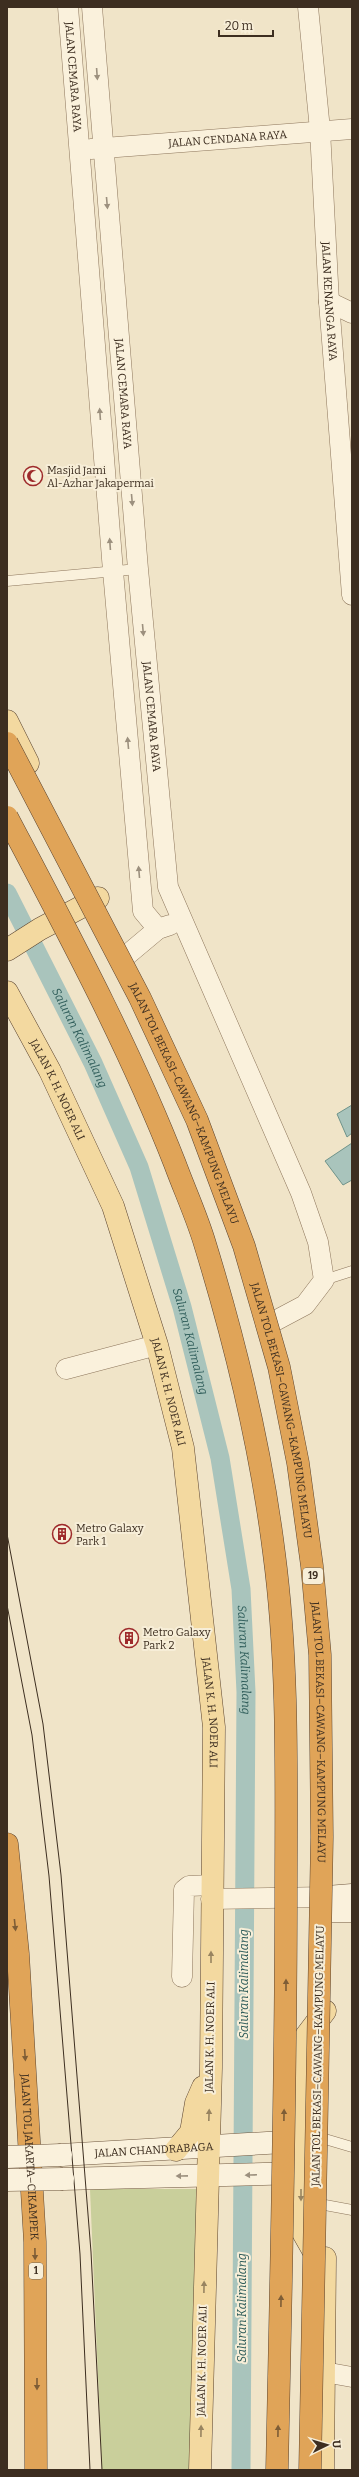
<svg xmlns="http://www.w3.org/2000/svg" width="359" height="2477" font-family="Bitter,serif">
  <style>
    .green { fill: #c9cf9b }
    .water { fill: #a9c4bc; stroke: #6f938a }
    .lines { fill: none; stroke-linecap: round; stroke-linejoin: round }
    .canal { stroke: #a9c4bc; stroke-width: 19 }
    .lane-casing { stroke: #8d765c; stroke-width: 11 }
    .street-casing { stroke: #8d765c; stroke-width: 21 }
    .secondary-casing { stroke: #6f573f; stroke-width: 23 }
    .primary-casing { stroke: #5b4430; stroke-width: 23 }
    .highway-casing { stroke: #5b4430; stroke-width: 23 }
    .lane { stroke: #faf1dc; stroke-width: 10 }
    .street { stroke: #faf1dc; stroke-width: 20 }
    .secondary { stroke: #faf1dc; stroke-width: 22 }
    .primary { stroke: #f3d9a0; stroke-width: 22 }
    .highway { stroke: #e0a458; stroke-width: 22 }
    .tram { stroke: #3d2e20; stroke-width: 1 }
    .secondary-bridge-casing { stroke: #6f573f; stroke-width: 23; stroke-linecap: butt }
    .highway-bridge-casing { stroke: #5b4430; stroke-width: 23; stroke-linecap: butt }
    .secondary-bridge { stroke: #faf1dc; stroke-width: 22 }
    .highway-bridge { stroke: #e0a458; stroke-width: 22 }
    .oneway { fill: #9c907e }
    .oneway2 { fill: #7e5d36 }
    .oneway3 { fill: #988460 }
    .labels { text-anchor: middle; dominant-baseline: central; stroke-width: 4; stroke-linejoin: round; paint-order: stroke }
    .shield { fill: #f7eed8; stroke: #756857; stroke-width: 1 }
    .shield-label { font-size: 10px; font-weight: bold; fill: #3d2e20 }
    .street-label { font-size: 11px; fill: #3d2e20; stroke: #f7eed8 }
    .poi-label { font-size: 11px; fill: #3d2e20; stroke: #f7eed8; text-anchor: start }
    .water-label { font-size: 12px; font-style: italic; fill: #2f5d5a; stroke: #f7eed8 }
  </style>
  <rect width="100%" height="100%" fill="#f0e4c8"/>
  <polygon class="green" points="90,2189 206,2189 193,2470 102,2470"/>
  <g class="water">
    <polygon points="352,1105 352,1133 347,1137 337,1114"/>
    <polygon points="352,1143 352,1180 343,1185 325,1161"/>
  </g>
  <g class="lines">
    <path class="canal" id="s1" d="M7,893l86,170 46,104 43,140 38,151 21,131 5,103 -5,778"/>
    <g class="lane-casing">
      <g id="lane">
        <polyline points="7,581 138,569"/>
        <polyline points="324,1280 352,1271"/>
        <polyline points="325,2139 352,2147"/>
        <polyline points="325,2205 352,2210"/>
      </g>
    </g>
    <g class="street-casing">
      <g id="street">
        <path id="s2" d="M68,7l45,564 30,340 15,18"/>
        <path id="s3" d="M92,7l46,562 30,318 133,306 17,49 6,38 -19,25 -32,17"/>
        <path id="s4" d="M308,7l12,123 9,172 23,293"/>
        <path id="s5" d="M91,149l261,-20"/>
        <polyline points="329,302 352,313"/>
        <polyline points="127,955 158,929 170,925"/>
        <polyline points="66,1369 157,1345"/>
        <polyline points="211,1899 327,1897"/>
        <polyline points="182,1977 184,1890 189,1886 212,1885"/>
        <polyline points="324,2372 352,2377"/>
      </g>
    </g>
    <g class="secondary-casing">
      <g id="secondary">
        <polyline points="327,1897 352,1895"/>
        <polyline points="326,1911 352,1911"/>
        <path id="s6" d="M61,2155l240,-14"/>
        <polyline points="63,2179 301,2173"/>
      </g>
    </g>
    <g class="primary-casing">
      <g id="primary">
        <polyline points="7,721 28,763"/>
        <polyline points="7,950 40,929 98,898"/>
        <path id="s7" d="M7,992l43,79 63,135 44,139 26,103 31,279 -3,341 -11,402"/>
        <polyline points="176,2150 191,2132 196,2103 203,2087"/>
        <polyline points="318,2259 301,2229 301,2141 306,2036 325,2011"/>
        <polyline points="323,2470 325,2258"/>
      </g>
    </g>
    <g class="highway-casing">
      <g id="highway">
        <path id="s8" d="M7,1844l11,110 17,288 1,228"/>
      </g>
    </g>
    <use href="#lane" class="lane"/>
    <use href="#street" class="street"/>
    <use href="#secondary" class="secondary"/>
    <use href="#primary" class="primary"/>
    <use href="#highway" class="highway"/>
    <g class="tram">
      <polyline points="7,1534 43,1724 61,1875 91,2252 102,2470"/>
      <polyline points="7,1605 32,1735 49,1876 80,2254 90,2470"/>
    </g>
    <g class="secondary-bridge-casing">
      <g id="secondary-bridge">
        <polyline points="7,2157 61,2155"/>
        <polyline points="7,2180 63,2179"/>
      </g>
    </g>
    <g class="highway-bridge-casing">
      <g id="highway-bridge">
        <path id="s9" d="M7,743l133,255 57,122 47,126 35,121 19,96 14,103 8,89 2,182 -12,633"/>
        <path d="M7,817c60,114 121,227 168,347 10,27 22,53 30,80 31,101 56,205 69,309 15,113 12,229 12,343 0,191 -5,383 -9,574"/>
      </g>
    </g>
    <use href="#secondary-bridge" class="secondary-bridge"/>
    <use href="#highway-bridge" class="highway-bridge"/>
  </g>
  <defs><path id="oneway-solid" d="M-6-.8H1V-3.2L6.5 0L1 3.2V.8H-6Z"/></defs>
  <g class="oneway">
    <use href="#oneway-solid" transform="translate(97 74) rotate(86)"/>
    <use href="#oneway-solid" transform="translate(107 203) rotate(85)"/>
    <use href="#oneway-solid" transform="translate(100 414) rotate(-94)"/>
    <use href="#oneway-solid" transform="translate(132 500) rotate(85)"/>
    <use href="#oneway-solid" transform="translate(110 544) rotate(-94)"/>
    <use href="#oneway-solid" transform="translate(143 630) rotate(85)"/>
    <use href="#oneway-solid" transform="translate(128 743) rotate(-95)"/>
    <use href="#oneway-solid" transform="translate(139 872) rotate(-95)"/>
    <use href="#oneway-solid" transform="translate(251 2175) rotate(178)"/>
    <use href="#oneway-solid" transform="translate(182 2176) rotate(179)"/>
  </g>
  <g class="oneway2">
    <use href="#oneway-solid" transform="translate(15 1925) rotate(84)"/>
    <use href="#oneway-solid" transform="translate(286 1985) rotate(-90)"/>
    <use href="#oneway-solid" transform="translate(25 2055) rotate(86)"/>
    <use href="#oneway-solid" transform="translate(284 2115) rotate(-89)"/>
    <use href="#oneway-solid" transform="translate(35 2254) rotate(89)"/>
    <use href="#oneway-solid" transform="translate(281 2301) rotate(-89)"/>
    <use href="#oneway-solid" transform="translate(37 2384) rotate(90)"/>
    <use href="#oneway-solid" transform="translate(278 2431) rotate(-89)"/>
  </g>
  <g class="oneway3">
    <use href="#oneway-solid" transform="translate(211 1957) rotate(-90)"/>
    <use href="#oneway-solid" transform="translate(209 2115) rotate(-88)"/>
    <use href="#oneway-solid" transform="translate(301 2195) rotate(90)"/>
    <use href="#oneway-solid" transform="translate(204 2287) rotate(-89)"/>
    <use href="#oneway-solid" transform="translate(201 2431) rotate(-89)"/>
  </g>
  <defs>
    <g id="mosque-ring" transform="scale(1)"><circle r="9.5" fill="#f7eed8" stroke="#9e2a2b" stroke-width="1.5"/><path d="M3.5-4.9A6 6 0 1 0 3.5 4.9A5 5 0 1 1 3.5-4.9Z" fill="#9e2a2b"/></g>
    <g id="building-ring" transform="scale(1)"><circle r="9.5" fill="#f7eed8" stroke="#9e2a2b" stroke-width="1.5"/><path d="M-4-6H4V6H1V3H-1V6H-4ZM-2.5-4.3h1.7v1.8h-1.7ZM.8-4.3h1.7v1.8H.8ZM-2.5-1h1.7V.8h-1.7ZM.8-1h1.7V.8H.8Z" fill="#9e2a2b"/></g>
  </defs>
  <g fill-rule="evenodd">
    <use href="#mosque-ring" x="33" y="476"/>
    <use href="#building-ring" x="62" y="1534"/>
    <use href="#building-ring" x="129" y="1638"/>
  </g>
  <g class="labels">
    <g class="shield">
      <rect x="303" y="1568" width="20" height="16" rx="3"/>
      <rect x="29" y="2263" width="14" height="16" rx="3"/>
    </g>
    <g class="shield-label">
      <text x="313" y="1576">19</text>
      <text x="36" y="2271">1</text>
    </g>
    <g class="street-label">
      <text stroke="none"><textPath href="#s2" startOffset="70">JALAN CEMARA RAYA</textPath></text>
      <text stroke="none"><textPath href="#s5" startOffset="137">JALAN CENDANA RAYA</textPath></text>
      <text stroke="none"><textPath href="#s4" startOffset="295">JALAN KENANGA RAYA</textPath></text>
      <text stroke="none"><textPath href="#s3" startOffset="388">JALAN CEMARA RAYA</textPath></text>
      <text stroke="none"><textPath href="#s3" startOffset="712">JALAN CEMARA RAYA</textPath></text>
      <text stroke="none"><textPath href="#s7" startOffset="110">JALAN K. H. NOER ALI</textPath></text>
      <text stroke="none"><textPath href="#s9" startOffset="402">JALAN TOL BEKASI–CAWANG–KAMPUNG MELAYU</textPath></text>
      <text stroke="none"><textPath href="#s7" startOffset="433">JALAN K. H. NOER ALI</textPath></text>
      <text stroke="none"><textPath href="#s9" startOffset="726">JALAN TOL BEKASI–CAWANG–KAMPUNG MELAYU</textPath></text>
      <text stroke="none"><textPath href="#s7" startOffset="757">JALAN K. H. NOER ALI</textPath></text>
      <text stroke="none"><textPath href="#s9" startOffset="1051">JALAN TOL BEKASI–CAWANG–KAMPUNG MELAYU</textPath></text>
      <text transform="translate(210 2037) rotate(-89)">JALAN K. H. NOER ALI</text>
      <text transform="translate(318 2056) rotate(-89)">JALAN TOL BEKASI–CAWANG–KAMPUNG MELAYU</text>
      <text stroke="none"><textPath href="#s6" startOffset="93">JALAN CHANDRABAGA</textPath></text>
      <text stroke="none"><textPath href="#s8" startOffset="314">JALAN TOL JAKARTA–CIKAMPEK</textPath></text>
      <text transform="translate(202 2361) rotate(-89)">JALAN K. H. NOER ALI</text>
    </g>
    <g class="poi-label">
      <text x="47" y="470">Masjid Jami<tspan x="47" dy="13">Al-Azhar Jakapermai</tspan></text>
      <text x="76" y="1528">Metro Galaxy<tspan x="76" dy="13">Park 1</tspan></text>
      <text x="143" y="1632">Metro Galaxy<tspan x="143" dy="13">Park 2</tspan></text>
    </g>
    <g class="water-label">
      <text stroke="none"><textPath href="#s1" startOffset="162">Saluran Kalimalang</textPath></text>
      <text stroke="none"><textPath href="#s1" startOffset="486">Saluran Kalimalang</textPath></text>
      <text stroke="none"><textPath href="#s1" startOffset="810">Saluran Kalimalang</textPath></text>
      <text transform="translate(244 1984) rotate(-90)">Saluran Kalimalang</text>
      <text transform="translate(242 2308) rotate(-90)">Saluran Kalimalang</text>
    </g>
  </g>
  <rect width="359" height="2477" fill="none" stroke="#3d2e20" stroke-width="16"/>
  <g transform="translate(327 2445) rotate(85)" stroke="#f7eed8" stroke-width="3" paint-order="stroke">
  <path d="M0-3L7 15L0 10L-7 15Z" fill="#3d2e20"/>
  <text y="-6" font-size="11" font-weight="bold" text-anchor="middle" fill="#3d2e20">U</text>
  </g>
  <path d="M219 30v6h54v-6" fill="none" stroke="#3d2e20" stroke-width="2"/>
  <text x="225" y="30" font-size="12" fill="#3d2e20" stroke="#f7eed8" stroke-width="3" paint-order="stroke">20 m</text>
</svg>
